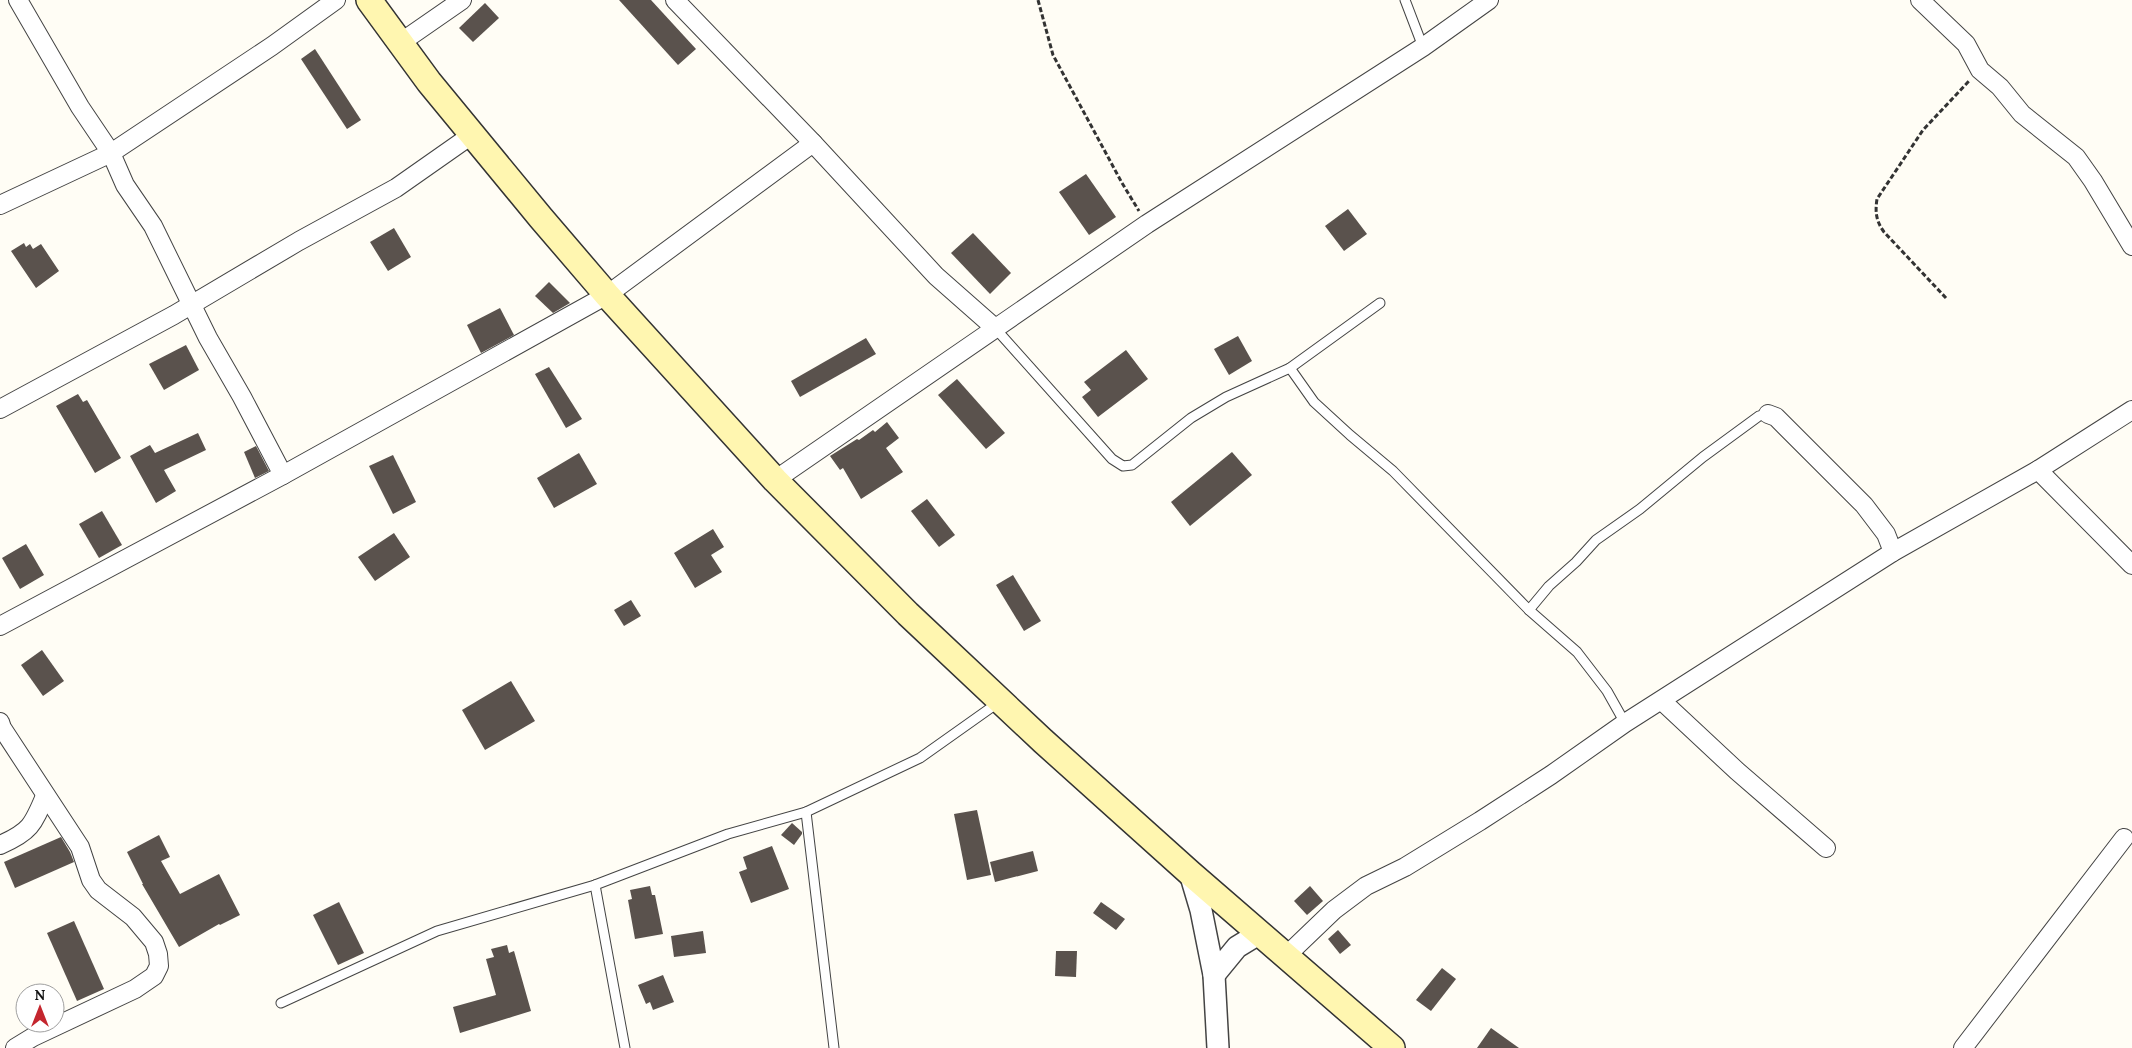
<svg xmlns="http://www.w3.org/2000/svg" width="2132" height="1048" font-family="Lora,serif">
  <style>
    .building { fill: #5a524d }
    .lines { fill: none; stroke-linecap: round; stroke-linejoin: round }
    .service-casing { stroke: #444; stroke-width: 11 }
    .minor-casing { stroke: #444; stroke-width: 20 }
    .tertiary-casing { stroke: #444; stroke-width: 24 }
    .secondary-casing { stroke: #333; stroke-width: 28 }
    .path { stroke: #333; stroke-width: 3; stroke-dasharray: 5 2.5; stroke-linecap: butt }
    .service { stroke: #fff; stroke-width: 9 }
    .minor { stroke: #fff; stroke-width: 18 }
    .tertiary { stroke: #fff; stroke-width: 21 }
    .secondary { stroke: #fff6b0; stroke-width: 25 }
  </style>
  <rect width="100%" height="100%" fill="#fffdf5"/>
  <g class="building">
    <polygon points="619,0 651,0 696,49 678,65"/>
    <polygon points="485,3 499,18 473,42 459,28"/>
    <polygon points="315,49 361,120 347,129 301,59"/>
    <polygon points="1086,174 1116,217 1089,235 1059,192"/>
    <polygon points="1348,209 1367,234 1344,251 1325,226"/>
    <polygon points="394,228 411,257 388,271 370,242"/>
    <polygon points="973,233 1011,273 990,294 951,253"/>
    <polygon points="24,243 26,247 30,244 33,249 41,244 59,271 36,288 11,251"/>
    <polygon points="549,282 570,303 553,313 535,296"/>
    <polygon points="500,308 514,335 481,353 467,325"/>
    <polygon points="1238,336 1252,361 1229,375 1214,349"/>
    <polygon points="866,338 876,354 800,397 791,381"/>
    <polygon points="186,345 199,370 164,390 149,364"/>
    <polygon points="1126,350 1148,379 1098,417 1082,397 1091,390 1084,382"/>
    <polygon points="549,367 582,419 566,428 535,374"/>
    <polygon points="957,379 1005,433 986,449 938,395"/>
    <polygon points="78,394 83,402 87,400 121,458 95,473 56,406"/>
    <polygon points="887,422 899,438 886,448 903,472 861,499 843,468 840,470 830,456 857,439 859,440 873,430 875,432"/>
    <polygon points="198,433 206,450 164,470 176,491 156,503 130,456 150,445 155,453"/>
    <polygon points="256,446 269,471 255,478 244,452"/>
    <polygon points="1232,452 1252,475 1190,526 1171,502"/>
    <polygon points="579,453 597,484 554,508 537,478"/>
    <polygon points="393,455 416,502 393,514 369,466"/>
    <polygon points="927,499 955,535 939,547 911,511"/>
    <polygon points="102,511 122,545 99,558 79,524"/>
    <polygon points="713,529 724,547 711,555 722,572 695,588 674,553"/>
    <polygon points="394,533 410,557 375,581 358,557"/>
    <polygon points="26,544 44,575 20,589 2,558"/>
    <polygon points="1013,575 1041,621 1024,631 996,585"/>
    <polygon points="631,600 641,616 624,626 614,610"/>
    <polygon points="42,650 64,681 43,696 21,665"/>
    <polygon points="511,681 535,721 485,750 462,710"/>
    <polygon points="977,810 991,875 967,880 954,814"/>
    <polygon points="792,823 802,832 802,834 794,845 781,835"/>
    <polygon points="159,835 170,857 161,861 180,894 219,874 240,915 220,925 219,924 179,947 142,884 143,884 127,852"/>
    <polygon points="61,837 70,852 74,862 15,888 4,862"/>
    <polygon points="772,846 789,889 751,903 739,872 747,869 743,857"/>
    <polygon points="1033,851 1038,871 995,882 990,862"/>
    <polygon points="650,886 652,895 655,895 663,934 635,939 628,900 632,899 630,890"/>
    <polygon points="1310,886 1323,901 1307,915 1294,901"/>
    <polygon points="339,902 364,953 338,965 313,915"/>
    <polygon points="1101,902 1125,919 1116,930 1093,913"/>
    <polygon points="74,921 104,989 77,1001 47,933"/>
    <polygon points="1338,930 1351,945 1340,954 1328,939"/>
    <polygon points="703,931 706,953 674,957 671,936"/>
    <polygon points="507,945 509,953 514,951 531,1011 460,1033 453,1007 496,995 486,959 494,957 491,949"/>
    <polygon points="1056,951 1077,951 1076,977 1055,976"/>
    <polygon points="1442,968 1456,979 1431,1011 1416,1000"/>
    <polygon points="663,975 674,1002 653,1010 650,1002 646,1004 638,985"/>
    <polygon points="1491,1028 1519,1048 1477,1048"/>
  </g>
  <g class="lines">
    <g class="service-casing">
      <g id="service">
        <polyline points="1405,0 1423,47"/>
        <polyline points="995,328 1112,459 1123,466 1132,465 1191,418 1226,397 1290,368 1314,402 1350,435 1393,471 1529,610 1577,652 1607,691 1625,723"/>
        <polyline points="1290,368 1380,303"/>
        <polyline points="1529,610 1549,586 1576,562 1596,540 1640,509 1703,457 1759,416 1768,414"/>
        <polyline points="806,812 834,1048"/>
        <polyline points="595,885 625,1048"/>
        <polyline points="281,1003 437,931 595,885 728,834 806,812 920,758 999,702"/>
      </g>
    </g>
    <g class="minor-casing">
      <g id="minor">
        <polyline points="18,0 80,107 111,153 125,185 153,226 208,338 242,397 283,475"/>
        <polyline points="675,0 813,143 936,276 995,328"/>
        <polyline points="1920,0 1966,44 1980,70 2000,87 2022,114 2076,157 2093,181 2132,246"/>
        <polyline points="400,43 462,0"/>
        <polyline points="0,205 111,153 272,46 336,0"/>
        <polyline points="0,409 174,315 299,241 396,188 473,134"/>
        <polyline points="1768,414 1776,417 1864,505 1886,534 1893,552"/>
        <polyline points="2038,470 2132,565"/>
        <polyline points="775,480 1147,224 1423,47 1489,0"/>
        <polyline points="0,626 283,475 607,295 813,143"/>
        <polyline points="1662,701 1737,771 1826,848"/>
        <polyline points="0,722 2,728 80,847 91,880 98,890 133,917 154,942 158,954 159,966 154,976 135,989 33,1037 15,1048"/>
        <path d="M0,845c30,-13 33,-20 45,-49"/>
        <polyline points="1285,957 1334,910 1366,886 1405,867 1480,821 1551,775 1625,723 1893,552 2038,470 2132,410"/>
        <polyline points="1963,1048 2124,838"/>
      </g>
    </g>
    <g class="tertiary-casing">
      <g id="tertiary">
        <polyline points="1190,873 1201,910 1214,975 1218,1048"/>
        <polyline points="1214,975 1237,947 1260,933"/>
      </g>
    </g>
    <g class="secondary-casing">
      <polyline id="secondary" points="369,0 429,82 541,218 607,295 775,480 908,614 1043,741 1190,873 1392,1048"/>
    </g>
    <g class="path">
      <polyline points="1038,0 1053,55 1122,183 1139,211"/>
      <path d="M1946,298l-62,-66c-8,-11 -9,-20 -7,-33l46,-69 46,-49"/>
    </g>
    <use href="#service" class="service"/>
    <use href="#minor" class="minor"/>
    <use href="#tertiary" class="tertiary"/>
    <use href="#secondary" class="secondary"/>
  </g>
  <g transform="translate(40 1008)"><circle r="24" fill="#ffffff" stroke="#a0a0a0"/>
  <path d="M0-4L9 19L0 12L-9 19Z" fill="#c4262e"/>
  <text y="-8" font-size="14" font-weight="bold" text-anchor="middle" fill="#111111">N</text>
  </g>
</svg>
